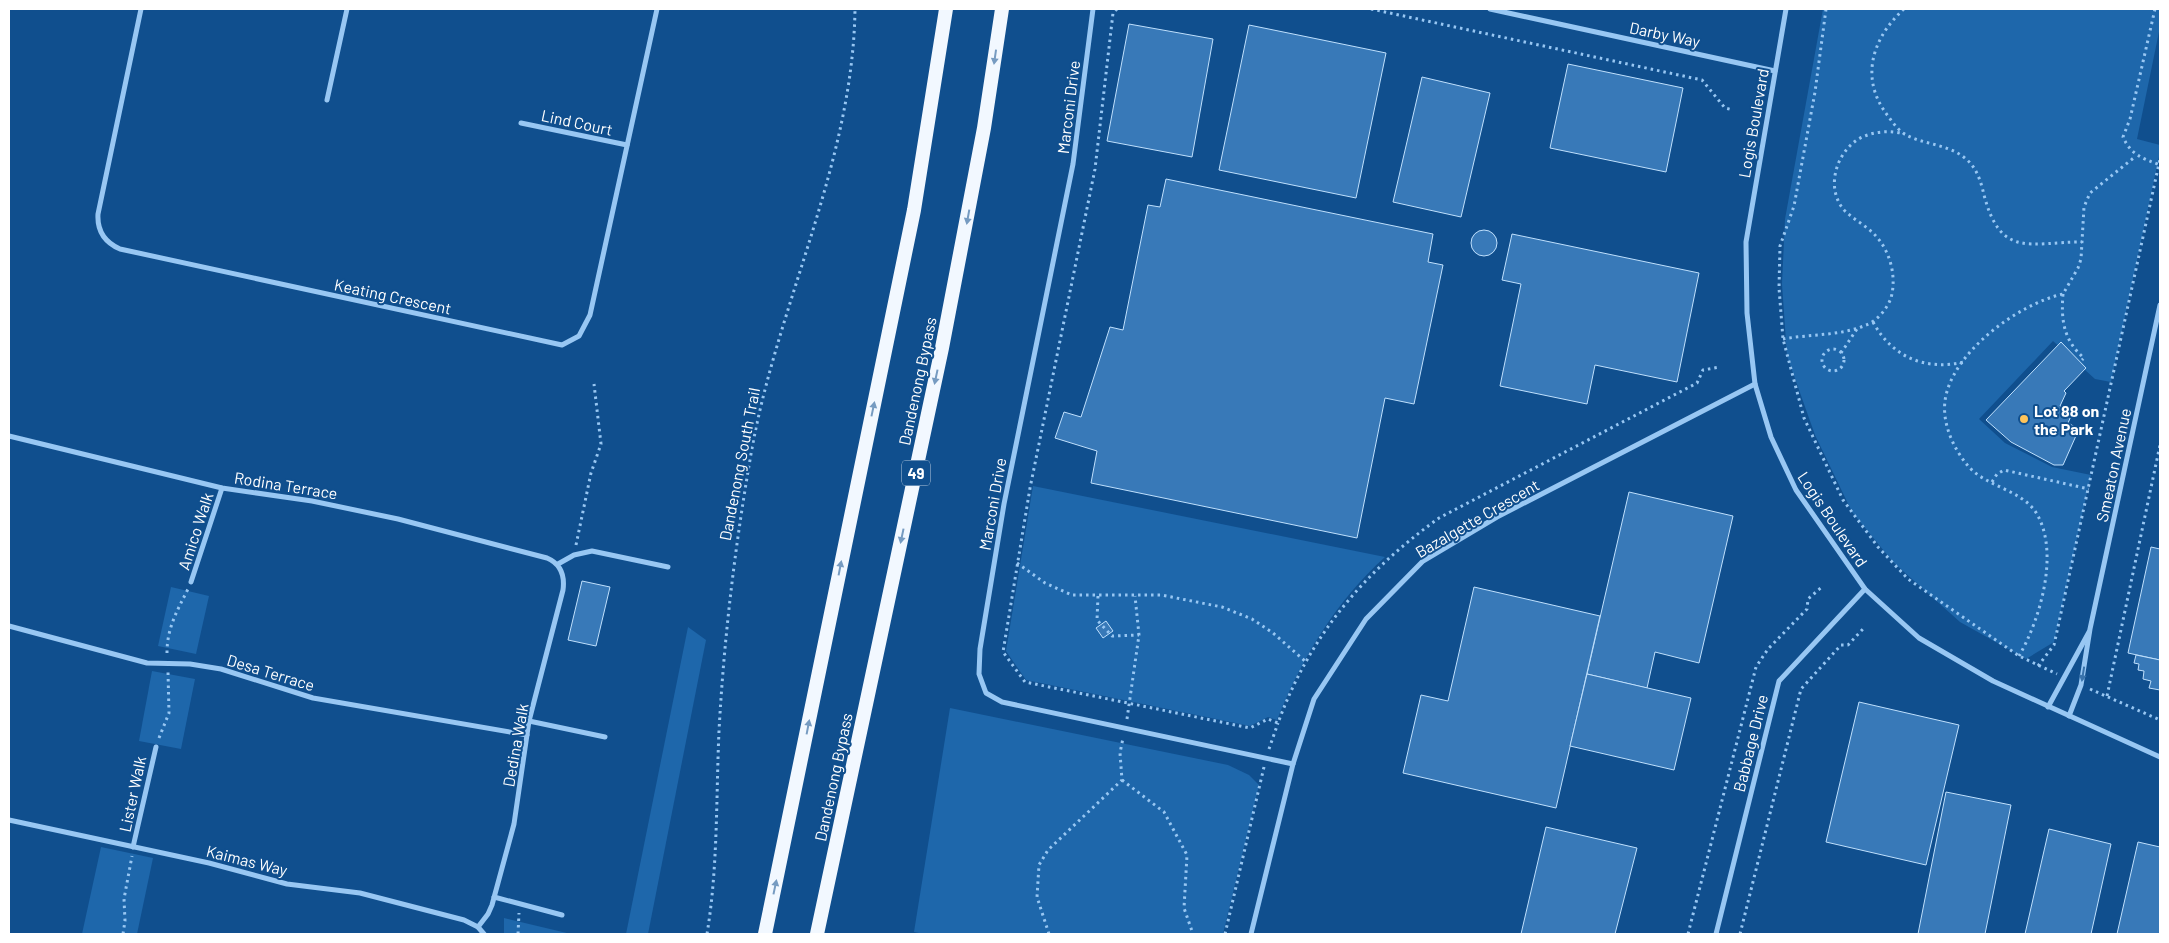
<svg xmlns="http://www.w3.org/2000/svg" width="2169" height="943" font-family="Barlow,sans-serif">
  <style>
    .green { fill: #1e67ab }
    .building { fill: #3879b8; stroke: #bfe0fd }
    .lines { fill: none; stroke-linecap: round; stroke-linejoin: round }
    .path { stroke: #98c7f3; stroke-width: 3; stroke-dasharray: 2.5 4; stroke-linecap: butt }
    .minor { stroke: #98c7f3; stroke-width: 5 }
    .trunk { stroke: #f2f8ff; stroke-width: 14 }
    .oneway { fill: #769bc1 }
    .oneway2 { fill: #3973ac }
    .poi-dot { fill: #ffc45a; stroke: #104f8e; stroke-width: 2 }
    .labels { text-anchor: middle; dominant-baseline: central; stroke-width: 4; stroke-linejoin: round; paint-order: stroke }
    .shield { fill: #104f8e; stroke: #b7cadd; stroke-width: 1 }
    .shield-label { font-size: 15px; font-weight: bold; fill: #fff }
    .street-label { font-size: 16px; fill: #fff; stroke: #104f8e }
    .poi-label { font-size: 16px; font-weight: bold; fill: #fff; stroke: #104f8e; text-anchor: start }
  </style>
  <rect width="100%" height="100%" fill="#104f8e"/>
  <g class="green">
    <polygon points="1823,9 2160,9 2160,27 2137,139 2160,145 2160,152 2111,382 2095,379 2053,341 1979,419 2005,443 2052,467 2091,475 2054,642 2026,659 1960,622 1893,562 1852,512 1815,435 1787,356 1782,284 1785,219"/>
    <path d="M1033,486l352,71c-50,45 -83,101 -108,163l-9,-3 -18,9 -224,-46 -20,-29z"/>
    <polygon points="171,587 209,596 196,654 158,646"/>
    <polygon points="688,627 706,640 648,934 626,934"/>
    <polygon points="152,671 195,679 181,749 139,741"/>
    <polygon points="950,708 1228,765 1249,775 1259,785 1223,934 924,934 914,932"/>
    <polygon points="101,847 153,858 137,934 82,934"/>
    <polygon points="504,918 571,934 504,934"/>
  </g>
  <g class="building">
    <polygon points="1129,24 1213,39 1192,157 1107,141"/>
    <polygon points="1249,25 1386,53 1356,198 1219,170"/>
    <polygon points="1568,64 1683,88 1666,172 1550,148"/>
    <polygon points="1422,77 1490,93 1461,217 1393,202"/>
    <polygon points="1166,179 1433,234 1428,262 1443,265 1414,404 1385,398 1357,538 1091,483 1097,451 1055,438 1064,412 1081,417 1110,327 1123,330 1148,205 1160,207"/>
    <circle cx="1484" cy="243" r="13"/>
    <polygon points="1512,234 1699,273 1677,382 1595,365 1587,404 1500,386 1521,284 1502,280"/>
    <polygon points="2061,342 2086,368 2064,391 2066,393 2060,406 2065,408 2063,412 2071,416 2068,423 2079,429 2063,465 2054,465 2011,442 1986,420"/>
    <polygon points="1629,492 1733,516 1699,663 1655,652 1647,688 1587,674"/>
    <polygon points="2151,547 2160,549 2160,660 2128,653"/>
    <polygon points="582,581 610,587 596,646 568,640"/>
    <polygon points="1474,587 1600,616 1556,808 1403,773 1421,695 1448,701"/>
    <polygon points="1106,621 1113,631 1103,638 1096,628"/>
    <polygon points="2136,655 2160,660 2160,690 2149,688 2151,681 2143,679 2144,671 2138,670 2139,664 2134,663"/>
    <polygon points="1587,674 1691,698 1674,770 1570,746"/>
    <polygon points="1859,702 1959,725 1926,865 1826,842"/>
    <polygon points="1946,792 2011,805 1985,934 1918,934"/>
    <polygon points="1546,827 1637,848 1615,934 1521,934"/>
    <polygon points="2049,829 2111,844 2091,934 2025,934"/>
    <polygon points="2138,842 2160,847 2160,934 2117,934"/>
  </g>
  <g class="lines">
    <g class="path">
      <path d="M1117,9l-4,4 -18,156 -65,319 -27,164 22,30 225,46 18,-9 10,4c32,-88 86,-151 161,-205l258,-135 6,-13 17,-3"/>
      <polyline points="1371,9 1702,80 1725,108 1733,110"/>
      <polyline points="1826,9 1815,92 1794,206 1780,246 1779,288 1783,339 1804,418 1843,500 1878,547 1908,579 2019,656 2057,674"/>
      <path d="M1904,9c-32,29 -45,70 -16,107 5,7 11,15 18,19 19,10 43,9 60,24 11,9 15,23 18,36 17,64 45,47 98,47"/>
      <path d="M2155,9l-25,110 -7,18c8,18 19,21 37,28"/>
      <path d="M2063,294c-2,25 0,46 21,64l-2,2"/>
      <path d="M1873,322c19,35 52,49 91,40"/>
      <path d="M1783,339c27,-5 58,-3 83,-14 11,-4 21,-16 25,-27 6,-22 -1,-48 -17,-64 -9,-9 -21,-15 -30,-24 -18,-21 -9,-55 13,-70 14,-9 33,-10 48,-6"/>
      <circle cx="1833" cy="360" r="11"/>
      <polyline points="1841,353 1857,329"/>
      <polyline points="1992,482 1997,474 2004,470 2089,489"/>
      <polyline points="576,545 591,473 601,444 594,384"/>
      <polyline points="1017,563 1045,583 1072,595 1161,595 1222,607 1252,619 1273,633 1305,661"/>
      <polyline points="1098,596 1097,620 1112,636 1139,635"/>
      <path d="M167,653c0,-25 10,-42 21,-64"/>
      <path d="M2019,656c21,-36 42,-106 16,-145 -15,-21 -49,-25 -66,-44 -15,-17 -27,-43 -24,-66 6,-48 73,-97 118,-107l15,-26 3,-9 3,-52 6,-14 46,-37"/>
      <polyline points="2038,666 2054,645 2160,159"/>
      <polyline points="2090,689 2160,720"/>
      <polyline points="2107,696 2160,445"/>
      <polyline points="1127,719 1139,635 1135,596"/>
      <polyline points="159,738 169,713 168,672"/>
      <polyline points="1269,749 1278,723"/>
      <polyline points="1122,780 1164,812 1187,855 1184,908 1193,934"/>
      <polyline points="123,934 125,921 124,899 132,856"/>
      <polyline points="518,934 519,913"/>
      <path d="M707,934c11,-67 9,-135 12,-203 5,-93 16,-185 32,-277 26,-150 102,-291 104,-445"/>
      <polyline points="1049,934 1037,897 1039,865 1048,850 1122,780 1120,753 1123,738"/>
      <polyline points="1225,934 1264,767"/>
      <polyline points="1688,934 1756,667 1768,649 1807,609 1808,599 1823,586"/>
      <polyline points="1740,934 1801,689 1841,645 1848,645 1863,629"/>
    </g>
    <g class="minor">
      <path d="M141,9l-43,205c-1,17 6,28 22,35l442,96 17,-9 11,-21 67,-306"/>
      <polyline points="1093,9 1073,164 1004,504 980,649 979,674 986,693 1002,702 1293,764"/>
      <polyline points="1490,9 1775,71"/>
      <polyline points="1786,9 1746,242 1747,313 1755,384 1771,437 1796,490 1865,589 1919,638 1993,681 2160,757"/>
      <polyline points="327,100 347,9"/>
      <polyline points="521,123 627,145"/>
      <path d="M9,436l213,52 90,13 86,18 149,39c14,6 18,17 16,32l-34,131 -15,103 -22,81 -4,9 -10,13"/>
      <polyline points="558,564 574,555 592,551 668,567"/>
      <polyline points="191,582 222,488"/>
      <polyline points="9,626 147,663 190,664 221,669 313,698 527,735"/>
      <polyline points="2048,707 2089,632"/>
      <polyline points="2069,716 2081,685 2090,629 2160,305"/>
      <polyline points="529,721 605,737"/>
      <polyline points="9,820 209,863 287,884 360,893 464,920 478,927 484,934"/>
      <polyline points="133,847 156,747"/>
      <polyline points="494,897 562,915"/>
      <polyline points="1251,934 1293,764 1314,699 1366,619 1423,561 1497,517 1755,384"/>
      <polyline points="1716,934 1779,681 1865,589"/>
    </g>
    <g class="trunk">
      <polyline points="765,934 914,210 946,9"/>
      <polyline points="817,934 942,348 984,128 1002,9"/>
    </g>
  </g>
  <defs><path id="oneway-solid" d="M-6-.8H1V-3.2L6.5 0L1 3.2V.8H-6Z" transform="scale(1.25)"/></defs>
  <g class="oneway">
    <use href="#oneway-solid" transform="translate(995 57) rotate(98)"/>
    <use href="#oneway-solid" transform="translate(968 217) rotate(100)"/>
    <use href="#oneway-solid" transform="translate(936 377) rotate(102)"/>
    <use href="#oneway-solid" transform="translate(873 409) rotate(-78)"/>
    <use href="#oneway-solid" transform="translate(902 536) rotate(102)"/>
    <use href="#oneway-solid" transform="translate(840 568) rotate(-79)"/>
    <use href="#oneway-solid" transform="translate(808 727) rotate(-79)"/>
    <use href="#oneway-solid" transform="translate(775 887) rotate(-78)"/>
  </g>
  <use class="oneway2" href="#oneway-solid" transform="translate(2083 674) rotate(99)"/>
  <circle class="poi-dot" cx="2024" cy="419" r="5"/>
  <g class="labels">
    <rect class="shield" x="902" y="460.5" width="28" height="25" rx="4"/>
    <g class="shield-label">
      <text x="916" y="473">49</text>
    </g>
    <g class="street-label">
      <text transform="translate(1665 34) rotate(12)">Darby Way</text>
      <text transform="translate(1068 107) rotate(-83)">Marconi Drive</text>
      <text transform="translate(577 122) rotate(12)">Lind Court</text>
      <text transform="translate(1753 123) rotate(-80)">Logis Boulevard</text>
      <text transform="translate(393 296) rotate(12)">Keating Crescent</text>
      <text transform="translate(917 381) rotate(-78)">Dandenong Bypass</text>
      <text transform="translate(739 464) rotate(-79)">Dandenong South Trail</text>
      <text transform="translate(2113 465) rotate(-78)">Smeaton Avenue</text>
      <text transform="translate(286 485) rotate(9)">Rodina Terrace</text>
      <text transform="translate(992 504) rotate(-80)">Marconi Drive</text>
      <text transform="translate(1477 518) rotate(-30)">Bazalgette Crescent</text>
      <text transform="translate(1833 519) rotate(56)">Logis Boulevard</text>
      <text transform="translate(195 531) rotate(-72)">Amico Walk</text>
      <text transform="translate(271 672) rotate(17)">Desa Terrace</text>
      <text transform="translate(1750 743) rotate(-76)">Babbage Drive</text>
      <text transform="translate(515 745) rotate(-80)">Dedina Walk</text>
      <text transform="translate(833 777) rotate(-78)">Dandenong Bypass</text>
      <text transform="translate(132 794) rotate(-78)">Lister Walk</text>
      <text transform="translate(247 860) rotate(14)">Kaimas Way</text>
    </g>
    <g class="poi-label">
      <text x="2034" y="410">Lot 88 on<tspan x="2034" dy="18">the Park</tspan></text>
    </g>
  </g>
  <rect width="2169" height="943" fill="none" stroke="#ffffff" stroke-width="20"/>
</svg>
